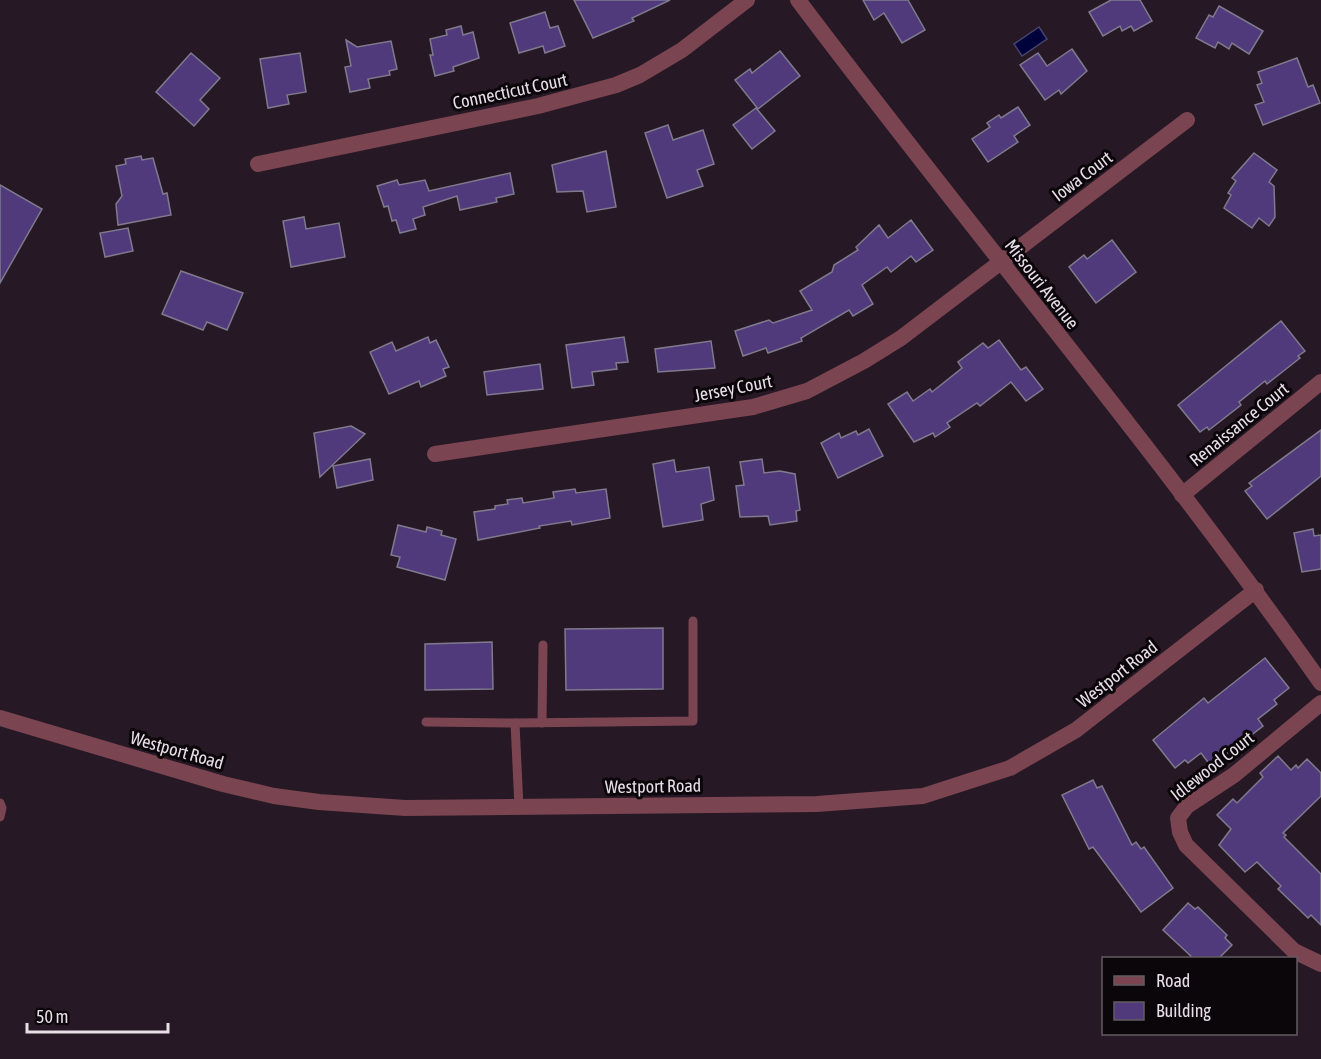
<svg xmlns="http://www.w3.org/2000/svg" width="1321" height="1059" font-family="'Asap Condensed',sans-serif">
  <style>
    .water { fill: #00033b; stroke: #46456e; stroke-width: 1.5 }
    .building { fill: #503a7b; stroke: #7f7a8e; stroke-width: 1.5 }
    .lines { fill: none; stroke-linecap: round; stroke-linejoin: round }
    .service { stroke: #7a4451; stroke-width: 9 }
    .minor { stroke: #7a4451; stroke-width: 16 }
    .labels { text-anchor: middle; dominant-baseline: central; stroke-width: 6; stroke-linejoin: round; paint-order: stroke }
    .street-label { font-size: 18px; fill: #e8dee6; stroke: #0b060a }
  </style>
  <rect width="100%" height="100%" fill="#261824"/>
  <polygon class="water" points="1039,27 1047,39 1022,56 1014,44"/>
  <g class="building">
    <polygon points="574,0 670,0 632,18 634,21 593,38"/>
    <polygon points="863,0 908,0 925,30 902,43 884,13 874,20"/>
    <polygon points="1111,0 1140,0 1152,21 1134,31 1131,26 1122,31 1120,26 1103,36 1089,12"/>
    <polygon points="1219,6 1263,31 1249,54 1232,43 1229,49 1218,42 1215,48 1196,38 1209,15 1213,17"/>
    <polygon points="545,12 550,28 558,26 565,46 545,53 543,46 519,53 510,23"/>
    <polygon points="461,26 463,35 473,32 479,58 453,67 454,71 435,76 430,55 433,55 430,39 447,35 446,30"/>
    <polygon points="346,40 357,47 391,41 397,69 389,71 390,75 368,79 370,88 350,92 345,67 351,66"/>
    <polygon points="1072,49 1087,71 1061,94 1059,90 1045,100 1020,65 1038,53 1047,66"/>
    <polygon points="780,51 800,76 758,109 735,80 750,69 752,73"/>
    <polygon points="191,53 220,78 200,100 209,109 194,126 156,92"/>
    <polygon points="300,53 306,92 287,95 289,104 268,108 260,59"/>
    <polygon points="1297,58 1308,87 1313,85 1320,103 1263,125 1255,105 1264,102 1257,85 1262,83 1258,72"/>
    <polygon points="1018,107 1030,125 1014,136 1018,142 988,162 972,139 990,127 987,123 999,115 1001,118"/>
    <polygon points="756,108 775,131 752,149 733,125"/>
    <polygon points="668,125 673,140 703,130 714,164 697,170 703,186 667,198 645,133"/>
    <polygon points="606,151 616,207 587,212 583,191 557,192 552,165"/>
    <polygon points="1254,153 1277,170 1269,182 1274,186 1275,217 1269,226 1259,218 1252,228 1224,208 1231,195 1228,193 1236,181 1232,178"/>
    <polygon points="141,156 142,160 153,158 163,194 167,193 171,215 118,225 116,204 122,196 116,166 126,164 125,159"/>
    <polygon points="510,173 514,194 496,198 497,202 460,210 457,196 423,207 425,215 413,219 416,229 400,233 396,220 392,221 388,206 384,207 377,186 397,180 399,185 425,180 429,191"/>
    <polygon points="0,185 42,209 0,283"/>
    <polygon points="304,217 306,229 339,223 345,257 291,267 283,221"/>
    <polygon points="911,220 933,250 916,262 911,256 891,272 887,267 862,285 873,304 853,316 849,310 801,338 802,341 768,353 766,348 743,356 735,331 769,320 773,323 812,310 800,291 832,272 834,265 858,250 856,247 879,225 888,238"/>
    <polygon points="128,228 133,251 105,257 100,233"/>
    <polygon points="1112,240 1136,272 1096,303 1069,267 1084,255 1087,259"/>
    <polygon points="181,271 243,293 227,330 207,322 203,330 162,314"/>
    <polygon points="1281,321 1305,351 1298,356 1300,358 1267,384 1265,381 1239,402 1241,405 1209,430 1207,427 1200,432 1178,405"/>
    <polygon points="428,337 430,343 436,340 449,367 443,369 446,376 421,387 419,381 389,394 370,352 392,342 396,351"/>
    <polygon points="624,337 628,362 616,363 617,369 592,372 594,385 572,388 566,345"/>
    <polygon points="999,340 1021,370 1026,367 1043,389 1026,401 1011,382 980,406 977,403 947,423 950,427 935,437 933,433 914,442 888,404 907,392 913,401 930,389 932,392 962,368 958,362 983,343 988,348"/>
    <polygon points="711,341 715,368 658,372 655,349"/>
    <polygon points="540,364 543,389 487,395 484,372"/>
    <polygon points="351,426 365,434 320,477 314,433"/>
    <polygon points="869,429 883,456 838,478 821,443 839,433 841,438 856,431 858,435"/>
    <polygon points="1321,430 1321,476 1267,519 1245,491 1252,486 1249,483"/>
    <polygon points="370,459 373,480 337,488 333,466"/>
    <polygon points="762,459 764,473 780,471 795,474 800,510 796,511 797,521 770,525 768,516 740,517 736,486 744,485 740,462"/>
    <polygon points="674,460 676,472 709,467 714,500 701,504 703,520 663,527 653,464"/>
    <polygon points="575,489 576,493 606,489 610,518 572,525 571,521 539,526 540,528 478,540 474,512 495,509 495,506 508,504 507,500 522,498 523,503 554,498 553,492"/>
    <polygon points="398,525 426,532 427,527 442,531 441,535 456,539 445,580 397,567 400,557 391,555"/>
    <polygon points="1313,529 1314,536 1321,535 1321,569 1302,572 1294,533"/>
    <polygon points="663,628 663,689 566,690 565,629"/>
    <polygon points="492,642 493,689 425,690 425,644"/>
    <polygon points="1265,658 1289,688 1274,700 1277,704 1258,719 1263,726 1211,766 1201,753 1188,763 1185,760 1175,768 1153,740 1204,698 1208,703"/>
    <polygon points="1278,756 1291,770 1296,765 1298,768 1307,759 1321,773 1321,796 1283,833 1286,835 1284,837 1321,874 1321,925 1311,915 1308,918 1278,889 1281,886 1257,862 1245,872 1219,845 1231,829 1217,815 1233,799 1237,803 1263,777 1260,773"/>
    <polygon points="1093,780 1097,788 1102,786 1132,845 1136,842 1141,849 1144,847 1173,888 1141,912 1093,847 1089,849 1062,795"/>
    <polygon points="1188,903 1195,909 1198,907 1227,935 1225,938 1232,945 1219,958 1193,958 1163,930"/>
  </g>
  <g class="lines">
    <g class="service">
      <polyline points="426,722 515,723"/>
      <polyline points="542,723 543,645"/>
      <polyline points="0,803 2,808 0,817"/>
      <polyline points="519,807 515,723 693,721 693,621"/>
    </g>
    <g class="minor">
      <path d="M798,0c172,229 358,448 523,683"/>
      <polyline points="258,164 538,106 616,85 640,75 682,50 747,0"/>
      <polyline points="435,454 753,407 807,391 864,361 901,338 1187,120"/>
      <polyline points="1182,495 1321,382"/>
      <polyline points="1321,703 1234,775 1187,806 1178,818 1180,832 1186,845 1294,951 1321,964"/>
      <polyline points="0,718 223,784 274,796 319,802 405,808 817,804 923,796 1010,768 1076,730 1256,590"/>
    </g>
  </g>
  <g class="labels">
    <g class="street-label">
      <text transform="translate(510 91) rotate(-12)">Connecticut Court</text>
      <text transform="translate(1082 176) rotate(-37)">Iowa Court</text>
      <text transform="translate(1042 284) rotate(52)">Missouri Avenue</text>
      <text transform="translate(733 388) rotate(-11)">Jersey Court</text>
      <text transform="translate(1239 424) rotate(-39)">Renaissance Court</text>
      <text transform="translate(1117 674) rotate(-38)">Westport Road</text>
      <text transform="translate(177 750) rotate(16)">Westport Road</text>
      <text transform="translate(1212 766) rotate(-38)">Idlewood Court</text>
      <text transform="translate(653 786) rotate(-1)">Westport Road</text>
    </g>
  </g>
  <rect x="1102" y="957" width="195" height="78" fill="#0b060a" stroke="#635c62" stroke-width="1.5"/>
  <rect x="1114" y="976" width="30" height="9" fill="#7a4451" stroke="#635c62" stroke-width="1.5"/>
  <text x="1156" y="987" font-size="18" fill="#e8dee6">Road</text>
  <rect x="1114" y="1002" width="30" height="18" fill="#503a7b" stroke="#635c62" stroke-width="1.5"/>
  <text x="1156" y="1017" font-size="18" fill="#e8dee6">Building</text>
  <path d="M27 1023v9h141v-9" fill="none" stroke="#e8dee6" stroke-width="3"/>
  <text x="36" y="1023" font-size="18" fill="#e8dee6" stroke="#0b060a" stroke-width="4.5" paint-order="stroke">50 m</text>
</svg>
